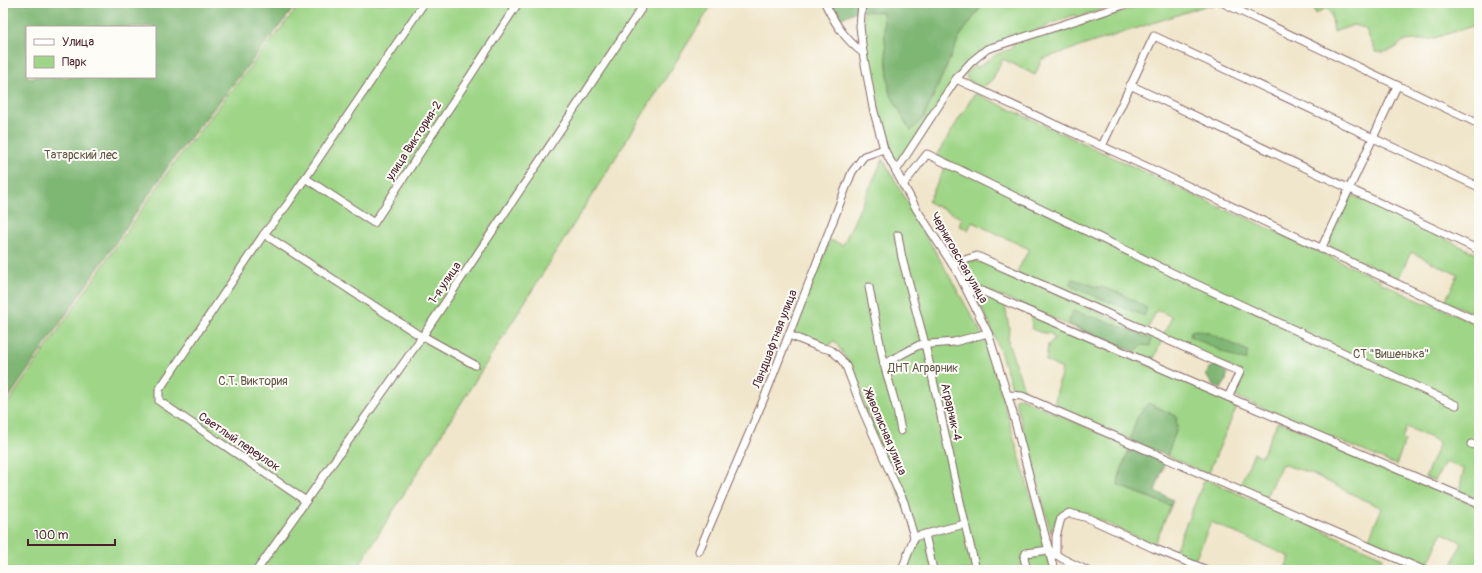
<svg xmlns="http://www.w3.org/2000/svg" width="1482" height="573" font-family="Pangolin,sans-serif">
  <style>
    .green { fill: #9ed586; stroke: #747a58 }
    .forest { fill: #7eb673; stroke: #646a4f; fill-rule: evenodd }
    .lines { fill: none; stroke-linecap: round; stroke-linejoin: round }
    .minor-casing { stroke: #846563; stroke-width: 9 }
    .minor { stroke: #fff; stroke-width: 7 }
    .labels { text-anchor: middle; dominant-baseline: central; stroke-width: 4; stroke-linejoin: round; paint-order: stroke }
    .street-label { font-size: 12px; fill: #4a1f2b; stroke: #fdfcf7 }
    .park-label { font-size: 12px; fill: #635646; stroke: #fdfcf7 }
  </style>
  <rect width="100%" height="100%" fill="#fdfcf7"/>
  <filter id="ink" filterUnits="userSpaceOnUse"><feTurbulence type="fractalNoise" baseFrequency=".025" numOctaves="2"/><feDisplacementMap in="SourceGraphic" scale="8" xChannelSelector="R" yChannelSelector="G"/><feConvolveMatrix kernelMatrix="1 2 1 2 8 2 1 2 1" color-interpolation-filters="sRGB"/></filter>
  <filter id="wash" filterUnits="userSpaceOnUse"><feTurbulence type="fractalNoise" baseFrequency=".012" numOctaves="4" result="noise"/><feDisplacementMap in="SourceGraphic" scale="16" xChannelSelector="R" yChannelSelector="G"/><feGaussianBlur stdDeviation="0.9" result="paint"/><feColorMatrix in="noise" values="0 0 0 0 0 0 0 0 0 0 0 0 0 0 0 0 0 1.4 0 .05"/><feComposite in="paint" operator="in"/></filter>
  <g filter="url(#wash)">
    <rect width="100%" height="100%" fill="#f0e6cb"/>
    <g class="green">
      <polygon points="301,3 713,3 356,570 3,570 3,410 174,163"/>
      <polygon points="984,3 1114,3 1113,6 1077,17 1074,15 1050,24 1048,26 980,52 900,159 897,161 894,160 890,155 876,106 863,26 864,11 883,12 889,91 924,117 960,36"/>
      <path d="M1142,3h77l-8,3 -3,-1 -166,54 -7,16 -32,-16 -12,23 -6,3 -2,3c-13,-6 -25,-10 -9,-23l3,3 18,-13 18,-7 -1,-4 38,-12 5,1 86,-28z"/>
      <path d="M1312,3h167v21l-48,15 -28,2c-8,9 -15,12 -27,11l-11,-24 -12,-3 -19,7 -3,-19 -5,-5 -10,6z"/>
      <polygon points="975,93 1239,216 1240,215 1380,280 1380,282 1426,304 1427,302 1479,325 1479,500 1459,491 1464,469 1445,462 1435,481 1425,477 1439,445 1439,442 1407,427 1402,438 1405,441 1396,465 1232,395 1242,372 1162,337 1172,317 1157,310 1147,330 1017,272 1029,249 972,222 968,230 959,226 962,218 928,202 948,161 936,156"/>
      <polygon points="883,159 986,341 1052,570 906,570 917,540 846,358 834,340 829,346 815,343 794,333 793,326 830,240 843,245"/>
      <polygon points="1350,196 1355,196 1479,255 1479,316 1445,301 1458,275 1411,252 1398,279 1331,247 1328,244"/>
      <polygon points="969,261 977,261 987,263 1162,340 1153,361 982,288 971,286 959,265"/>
      <path d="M974,294h7l24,11 4,23 -1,14 18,53 -13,-5c-11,-33 -21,-67 -39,-96z"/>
      <polygon points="1034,316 1238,404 1208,474 1167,456 1177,428 1176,416 1149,403 1137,418 1130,440 1054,405 1062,369 1046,361 1048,345 1054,339 1052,334 1039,332 1032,329 1031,319"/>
      <polygon points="1021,398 1130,447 1119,477 1118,485 1171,506 1154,545 1086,514 1071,509 1062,513 1056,519 1051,533 1015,399"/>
      <polygon points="1278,421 1479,507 1479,570 1450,570 1462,542 1442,533 1426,568 1367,543 1382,508 1362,499 1313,474 1282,464 1265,498 1239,487 1254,453 1262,456"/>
      <polygon points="1205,479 1383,557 1377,570 1284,570 1290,557 1211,522 1194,562 1174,553"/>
    </g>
    <g class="forest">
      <path d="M3,3h295l-126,158 -169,245zM27,27h128v50h-128z"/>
      <polygon points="831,3 984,3 960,36 924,117 911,131 904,120 889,91 883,12 856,11 840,19"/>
      <polygon points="1072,279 1084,282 1096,287 1102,287 1122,294 1147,308 1144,316 1077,289 1070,285"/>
      <polygon points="1073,311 1112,323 1151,339 1150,346 1143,345 1135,351 1070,325 1069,319"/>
      <polygon points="1197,330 1209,333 1248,351 1246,360 1238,359 1190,336 1191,331"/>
      <polygon points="1216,365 1227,373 1226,381 1221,389 1211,383 1206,375 1209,368"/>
      <polygon points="1148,403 1176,416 1177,428 1167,456 1130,440 1137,418"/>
      <polygon points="1130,447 1165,462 1155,491 1173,500 1171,506 1118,485 1119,477"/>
    </g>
  </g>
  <g filter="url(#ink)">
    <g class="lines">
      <g class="minor-casing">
        <g id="minor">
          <path d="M825,3c10,21 20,36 38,50"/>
          <polyline points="862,3 860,26 863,53 873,108 884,149 917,210 958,273 988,333 1012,410 1054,570"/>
          <polyline points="1223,3 1479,124"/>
          <polyline points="956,79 1156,171 1479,322"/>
          <polyline points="1130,85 1479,250"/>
          <polyline points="1397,86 1373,138 1479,187"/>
          <polyline points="1102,146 1154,36 1373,138 1321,249"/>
          <polyline points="896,171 956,79 971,62 987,49 1130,3"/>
          <polyline points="305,178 374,223 518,3"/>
          <polyline points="903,185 927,154 1183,278 1456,405"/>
          <polyline points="264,234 422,337"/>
          <polyline points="898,235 902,258 925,344 965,524"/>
          <polyline points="952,264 977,256 1240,372 1228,397 1479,504"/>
          <polyline points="869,287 884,364 897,410 901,431"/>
          <polyline points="968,291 982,291 1228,397"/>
          <polyline points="789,335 819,347 831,350 840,358 846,366 863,411 897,488 904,502 914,537 902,570"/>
          <polyline points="423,336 475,365"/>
          <polyline points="884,364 919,345 954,342 988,333"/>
          <polyline points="1008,395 1022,396 1423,570"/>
          <polyline points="1471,444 1479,446"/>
          <polyline points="306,501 159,401 159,390 264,234 287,205 424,3"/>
          <polyline points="925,534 933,570"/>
          <polyline points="914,537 965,524 976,570"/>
          <polyline points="699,551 765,396 852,172 864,156 884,149"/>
          <polyline points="1052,552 1063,559 1086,570"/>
          <polyline points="1056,555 1056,537 1061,518 1069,513 1088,518 1153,548 1207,570"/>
          <polyline points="257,570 422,337 645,3"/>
          <polyline points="1027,570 1024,558 1026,553 1049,550"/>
        </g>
      </g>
      <use href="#minor" class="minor"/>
    </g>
  </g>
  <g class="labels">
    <g class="street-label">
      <text transform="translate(414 141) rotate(-57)">улица Виктория-2</text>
      <text transform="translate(959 258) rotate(60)">Черниговская улица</text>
      <text transform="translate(445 283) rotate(-56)">1-я улица</text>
      <text transform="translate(775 339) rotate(-69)">Ландшафтная улица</text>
      <text transform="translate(951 412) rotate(77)">Аграрник-4</text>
      <text transform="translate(885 432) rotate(67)">Живописная улица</text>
      <text transform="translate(239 442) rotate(34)">Светлый переулок</text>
    </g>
    <g class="park-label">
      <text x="81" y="155">Татарский лес</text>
      <text x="1391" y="354">СТ "Вишенька"</text>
      <text x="923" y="368">ДНТ Аграрник</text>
      <text x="253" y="381">С.Т. Виктория</text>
    </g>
  </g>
  <rect width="1482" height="573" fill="none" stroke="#fdfcf7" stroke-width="16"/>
  <rect x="26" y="26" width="130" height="52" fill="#fdfcf7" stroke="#b5a4a5"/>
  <rect x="34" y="39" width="20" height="6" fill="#ffffff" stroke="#b5a4a5"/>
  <text x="62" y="46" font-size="12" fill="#4a1f2b">Улица</text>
  <rect x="34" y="56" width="20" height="12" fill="#9ed586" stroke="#b5a4a5"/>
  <text x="62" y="66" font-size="12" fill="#4a1f2b">Парк</text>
  <path d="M28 539v6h87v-6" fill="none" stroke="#4a1f2b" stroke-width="2"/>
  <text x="34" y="539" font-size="12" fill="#4a1f2b" stroke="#fdfcf7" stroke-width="3" paint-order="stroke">100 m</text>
</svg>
